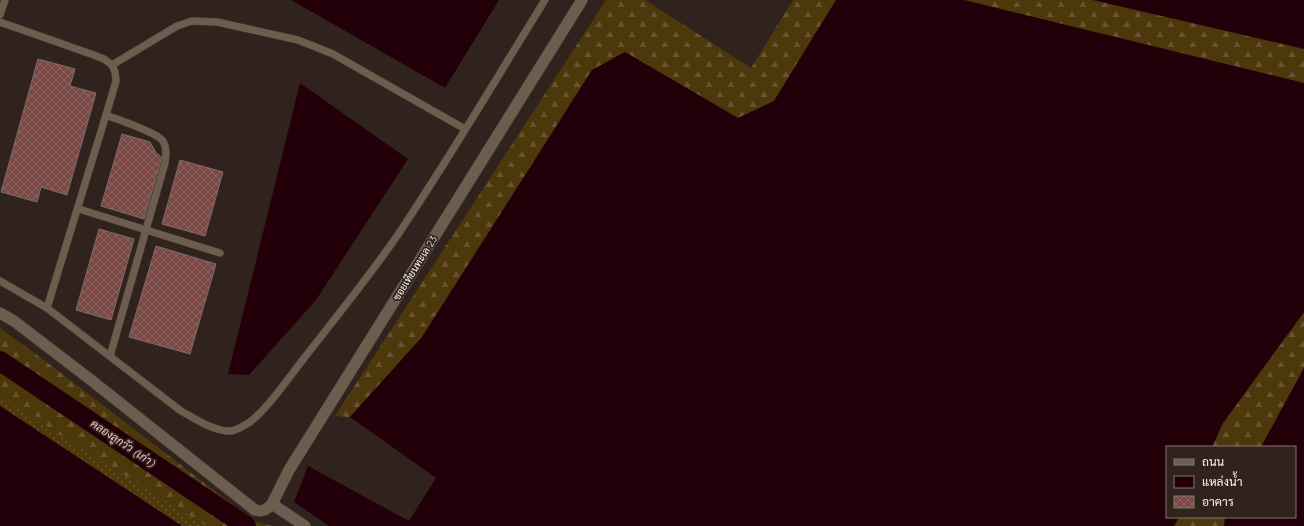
<svg xmlns="http://www.w3.org/2000/svg" width="1304" height="526" font-family="Quicksand,Sarabun,sans-serif">
  <style>
    .grass { fill: url(#grass-dots) }
    .forest { fill: url(#forest-firs) }
    .water { fill: #230009 }
    .lines { fill: none; stroke-linecap: round; stroke-linejoin: round }
    .canal { stroke: #230009; stroke-width: 20 }
    .building { fill: url(#building-cross-hatch); stroke: #7c6c6a }
    .service-casing { stroke: #4c403b; stroke-width: 8 }
    .minor-casing { stroke: #4c403b; stroke-width: 12 }
    .service { stroke: #6d5d4e; stroke-width: 7 }
    .minor { stroke: #6d5d4e; stroke-width: 11 }
    .labels { text-anchor: middle; dominant-baseline: central; stroke-width: 3.5; stroke-linejoin: round; paint-order: stroke }
    .street-label { font-size: 10px; fill: #fbf2ef; stroke: #30231e }
    .water-label { font-size: 11px; font-style: italic; fill: #f5c3cc; stroke: #30231e }
  </style>
  <defs>
    <pattern id="grass-dots" width="8" height="8" patternUnits="userSpaceOnUse"><rect width="8" height="8" fill="#4d380c"/><path d="M2 2h.1M6 6h.1" fill="none" stroke="#685530" stroke-width="1.8" stroke-linecap="round"/></pattern>
    <pattern id="forest-firs" width="22" height="20" patternUnits="userSpaceOnUse"><rect width="22" height="20" fill="#4d380c"/><path d="M5 1l3.5 6h-7zM16 11l3.5 6h-7z" fill="#685530"/></pattern>
    <pattern id="building-cross-hatch" width="8" height="8" patternUnits="userSpaceOnUse"><rect width="8" height="8" fill="#7a4945"/><path d="M0 0l8 8M0 8l8-8" fill="none" stroke="#8e6460"/></pattern>
  </defs>
  <rect width="100%" height="100%" fill="#30231e"/>
  <polygon class="grass" points="0,395 22,411 206,526 182,526 0,406"/>
  <g class="forest">
    <polygon points="606,0 645,0 751,68 793,0 836,0 774,101 738,118 625,52 592,70 422,337 350,417 335,416"/>
    <polygon points="964,0 1093,0 1304,49 1304,83"/>
    <polygon points="1304,312 1304,368 1261,447 1212,447 1223,423"/>
    <polygon points="0,328 48,363 255,522 273,526 206,526 22,411 0,395"/>
    <polygon points="1179,517 1225,517 1224,526 1174,526"/>
  </g>
  <g class="water">
    <polygon points="291,0 499,0 445,88"/>
    <polygon points="836,0 964,0 1304,83 1304,312 1223,423 1212,447 1167,447 1167,517 1179,517 1174,526 329,526 294,502 308,466 409,521 436,478 350,417 422,337 592,70 625,52 738,118 774,101"/>
    <polygon points="1093,0 1304,0 1304,49"/>
    <polygon points="300,83 408,159 316,300 249,375 228,374"/>
    <polygon points="1304,368 1304,526 1224,526 1225,517 1295,517 1295,447 1261,447"/>
    <polygon points="0,406 182,526 0,526"/>
  </g>
  <g class="lines">
    <polyline class="canal" points="0,361 246,526"/>
  </g>
  <g class="building">
    <polygon points="38,59 75,69 70,86 96,93 67,195 41,187 37,202 1,192"/>
    <polygon points="122,134 150,142 157,154 162,157 144,219 101,206"/>
    <polygon points="180,160 223,172 205,236 162,224"/>
    <polygon points="99,229 134,239 111,320 76,310"/>
    <polygon points="156,246 216,264 190,354 129,337"/>
  </g>
  <g class="lines">
    <g class="service-casing">
      <g id="service">
        <polyline points="0,15 5,0"/>
        <polyline points="0,22 91,54 104,59 112,65 177,26 192,21 217,22 298,40 333,54 465,129"/>
        <path d="M106,115c13,5 50,17 57,26 4,7 3,14 2,22l-55,193"/>
        <polyline points="79,209 220,253"/>
        <path d="M0,281l47,27 134,103c15,8 33,21 51,20 3,-1 8,-3 11,-5 18,-7 49,-53 62,-69 31,-40 63,-79 92,-121 52,-77 99,-157 148,-236"/>
        <polyline points="47,308 106,115 116,81 115,72 112,65"/>
      </g>
    </g>
    <g class="minor-casing">
      <g id="minor">
        <path d="M0,313l14,8 77,59 164,130c8,2 11,0 17,-6"/>
        <polyline points="305,526 272,504 289,470 582,0"/>
      </g>
    </g>
    <use href="#service" class="service"/>
    <use href="#minor" class="minor"/>
  </g>
  <g class="labels">
    <g class="street-label">
      <text transform="translate(415 268) rotate(-58)">ซอยเทียนทะเล 23</text>
    </g>
    <g class="water-label">
      <text transform="translate(123 443) rotate(34)">คลองลูกวัว (เก่า)</text>
    </g>
  </g>
  <rect x="1166" y="446" width="130" height="72" fill="#30231e" stroke="#817672"/>
  <rect x="1174" y="459" width="20" height="6" fill="#6d5d4e" stroke="#817672"/>
  <text x="1202" y="466" font-size="12" fill="#fbf2ef">ถนน</text>
  <rect x="1174" y="476" width="20" height="12" fill="#230009" stroke="#817672"/>
  <text x="1202" y="486" font-size="12" fill="#fbf2ef">แหล่งน้ำ</text>
  <rect x="1174" y="496" width="20" height="12" fill="url(#building-cross-hatch)" stroke="#817672"/>
  <text x="1202" y="506" font-size="12" fill="#fbf2ef">อาคาร</text>
</svg>
